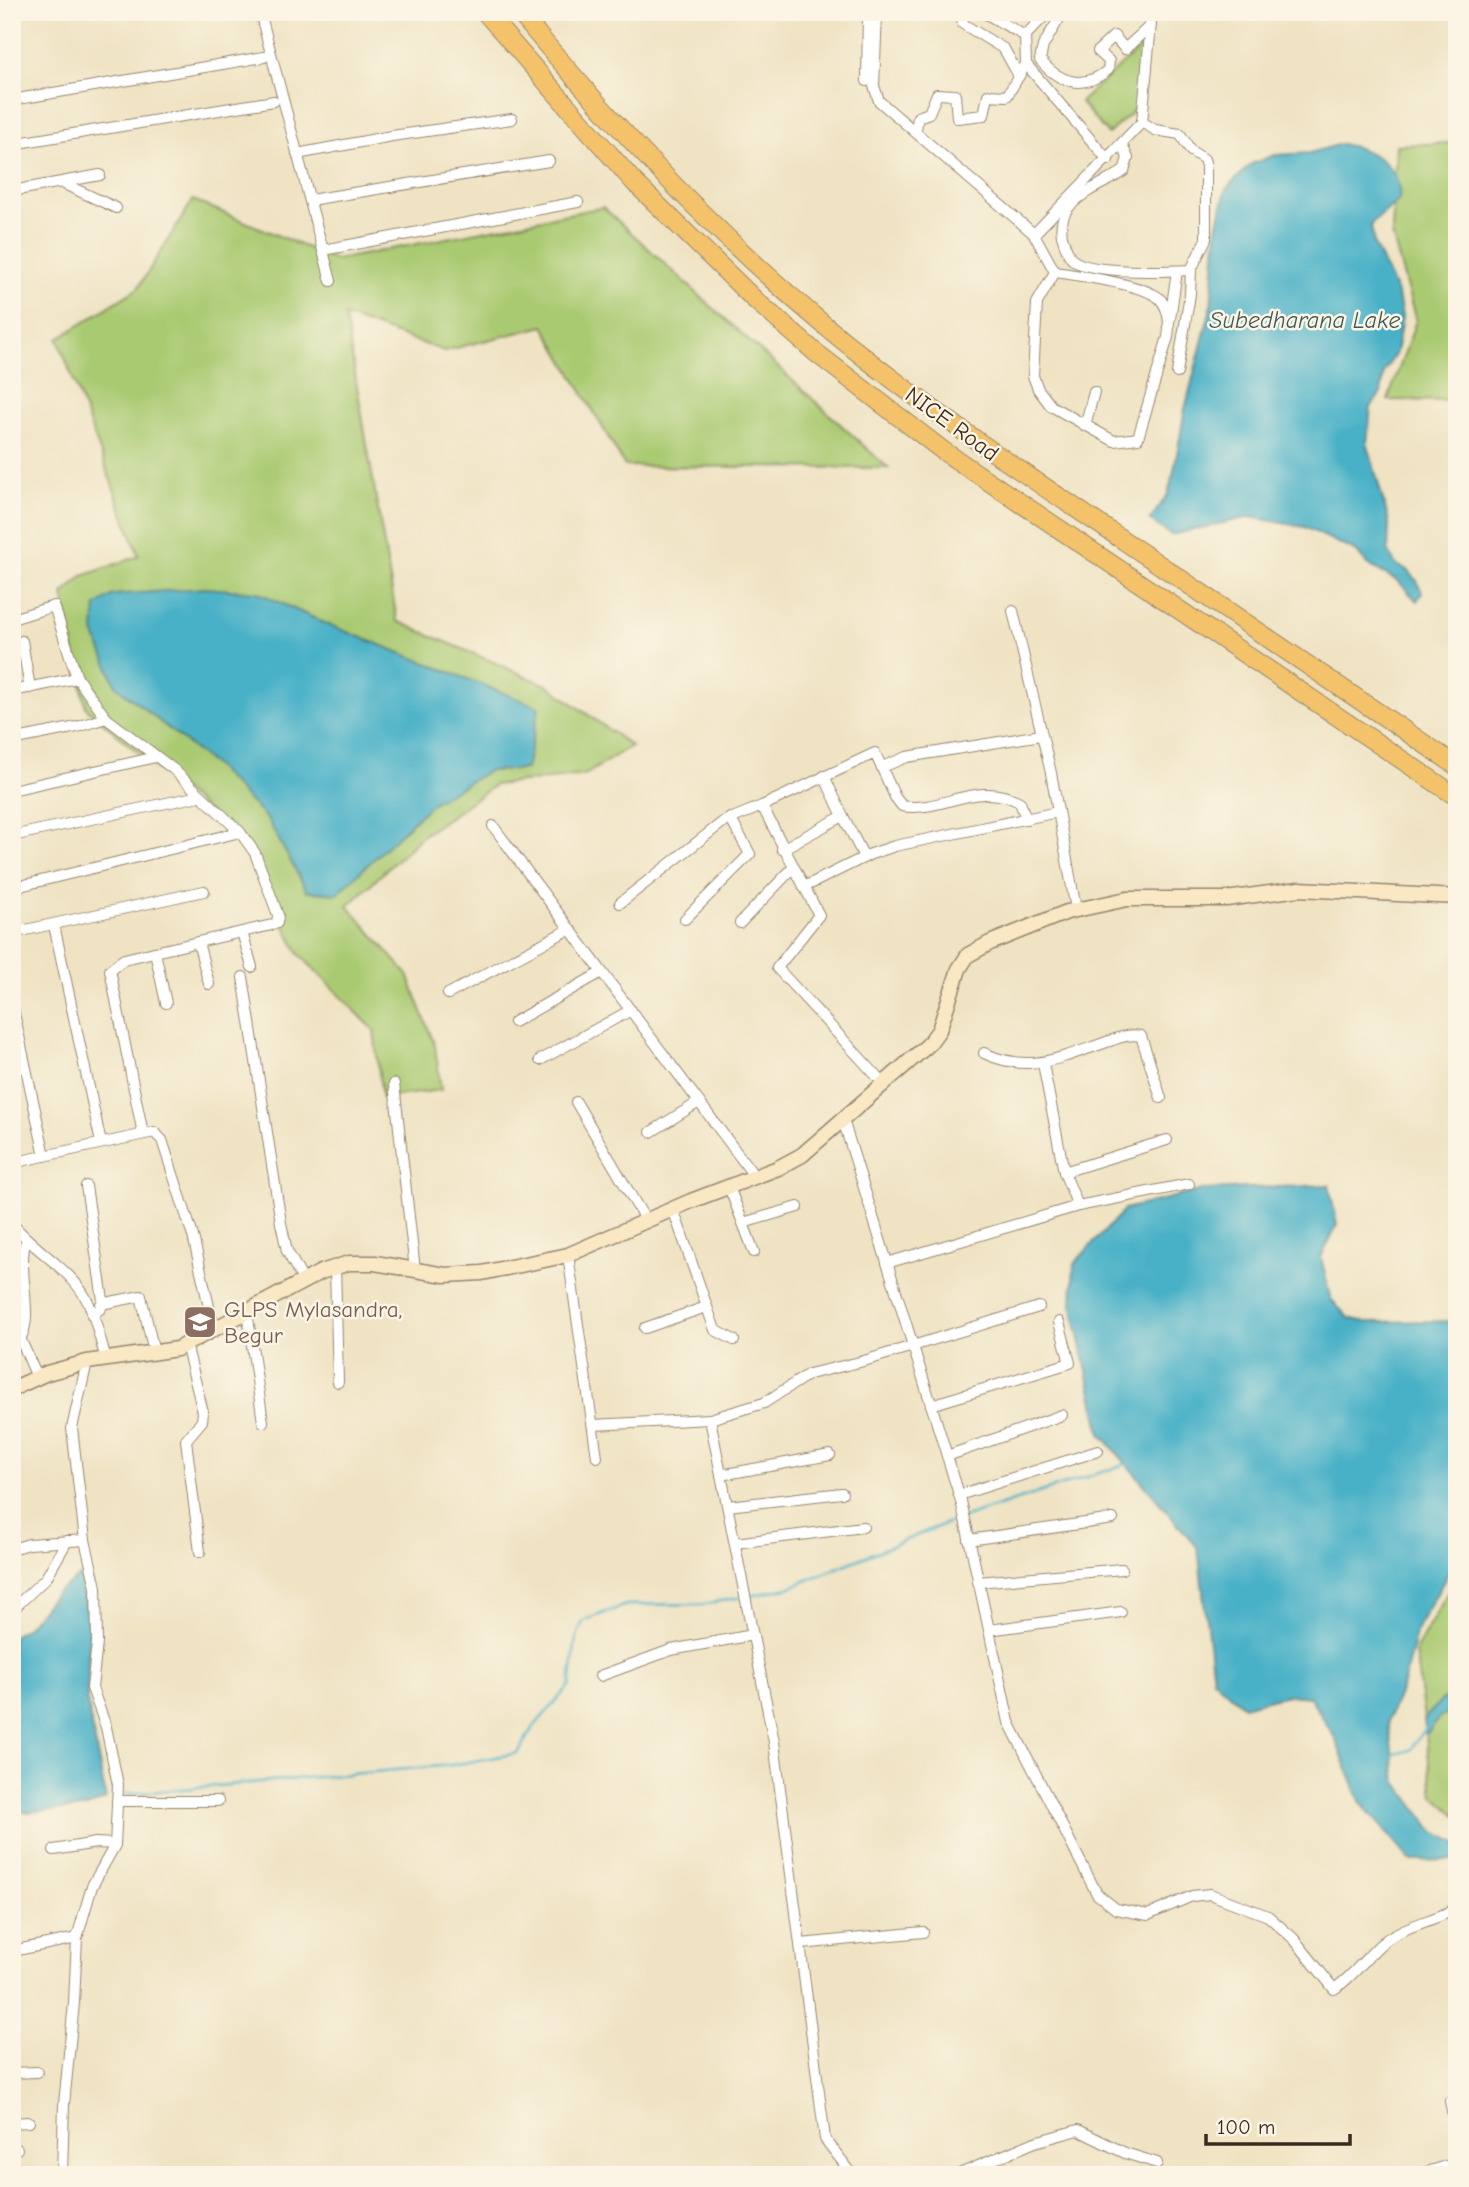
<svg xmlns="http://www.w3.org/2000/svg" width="1469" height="2187" font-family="'Comic Neue',sans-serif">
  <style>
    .green { fill: #aaca72; stroke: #727a48; stroke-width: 2; fill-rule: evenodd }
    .water { fill: #48b1c7; stroke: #426e72; stroke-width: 2 }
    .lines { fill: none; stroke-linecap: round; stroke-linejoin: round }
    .stream { stroke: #48b1c7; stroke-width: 2.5 }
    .street-casing { stroke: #958670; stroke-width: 12 }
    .secondary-casing { stroke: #958670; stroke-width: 17 }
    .highway-casing { stroke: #958670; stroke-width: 20 }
    .street { stroke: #fff; stroke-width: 10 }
    .secondary { stroke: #fae7c3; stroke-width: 14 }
    .highway { stroke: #f3c26a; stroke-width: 18 }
    .labels { text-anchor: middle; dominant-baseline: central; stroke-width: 5; stroke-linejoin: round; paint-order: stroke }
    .street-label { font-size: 23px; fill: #3b2a1e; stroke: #fcf5e5 }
    .education-label { font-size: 23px; fill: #785e54; stroke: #fcf5e5; text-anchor: start }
    .water-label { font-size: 24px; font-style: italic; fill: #405959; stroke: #fcf5e5 }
  </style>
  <rect width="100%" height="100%" fill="#fcf5e5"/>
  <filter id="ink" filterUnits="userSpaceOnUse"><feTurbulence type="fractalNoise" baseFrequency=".0143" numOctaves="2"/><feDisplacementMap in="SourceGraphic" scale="14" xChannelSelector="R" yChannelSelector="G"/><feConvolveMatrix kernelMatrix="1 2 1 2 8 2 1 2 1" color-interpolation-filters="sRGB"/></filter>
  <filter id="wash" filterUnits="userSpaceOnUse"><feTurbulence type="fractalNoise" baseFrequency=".00686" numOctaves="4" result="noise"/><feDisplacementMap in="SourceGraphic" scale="28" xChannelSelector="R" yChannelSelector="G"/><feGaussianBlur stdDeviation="1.57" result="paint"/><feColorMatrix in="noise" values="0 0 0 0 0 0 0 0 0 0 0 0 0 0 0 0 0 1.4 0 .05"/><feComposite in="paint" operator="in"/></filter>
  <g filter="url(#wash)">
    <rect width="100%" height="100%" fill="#efe3c3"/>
    <g class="green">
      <polygon points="1144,44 1141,104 1108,134 1080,102"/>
      <polygon points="1457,143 1457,401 1388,400 1416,321 1392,234 1396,145"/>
      <path d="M193,200l143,60 267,-53 285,261 -263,-2 -81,-140 -100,25 -99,-35 52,305 152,65 82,60 -46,29 -90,10 -73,51 -74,70 60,69 27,71 6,44 -59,8 -8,-68 -75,-76 -58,-114 -155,-132 -23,-114 20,-18 56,-20 -81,-217 80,-51zM257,592l67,31 189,74 13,71 -37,3 -57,32 -95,91 -30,-3 -39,-71 -53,-54 -99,-80z"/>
      <polygon points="1457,1576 1457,1694 1442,1700 1424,1719 1415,1651"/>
      <polygon points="1457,1705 1457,1816 1433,1795 1426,1735 1437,1720"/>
    </g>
    <g class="water">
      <path d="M1341,144c30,5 61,21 58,56l-28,24 3,21 24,50 4,22 -6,36 -12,19 -3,21 -10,14 -4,35 22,80 -1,28 7,14 12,6 10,11 5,12 -5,8 -19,-20 -31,-17 -10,-12 -52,-25 -55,-10 -79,18 -21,-15 18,-26 6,-23 11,-62 26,-101 6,-80 9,-39 25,-25 24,-9 35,-2z"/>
      <polygon points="206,588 257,592 324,623 539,707 526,769 488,771 432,803 337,894 307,891 268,820 215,766 116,686 94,632 96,606 113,595"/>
      <polygon points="1329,1185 1337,1225 1321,1257 1331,1300 1349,1318 1365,1322 1457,1321 1457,1558 1417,1628 1404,1681 1388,1720 1396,1781 1434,1832 1457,1843 1457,1860 1411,1861 1361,1803 1335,1738 1310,1697 1287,1695 1243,1706 1213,1679 1198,1548 1101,1434 1072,1304 1074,1264 1125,1209 1203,1190"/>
      <polygon points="80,1576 90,1625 87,1702 106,1799 85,1808 12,1813 12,1636 26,1628 55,1594"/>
      <polygon points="1457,1694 1457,1705 1437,1720 1426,1735 1424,1719 1442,1700"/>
    </g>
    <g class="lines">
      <g class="stream">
        <polyline points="750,1596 788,1588 947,1523 1129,1463"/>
        <polyline points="1392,1755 1410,1750 1426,1728"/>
        <polyline points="126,1794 452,1765 518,1753 532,1729 570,1685 576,1639 583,1621 626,1605 704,1604 743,1597"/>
      </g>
    </g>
  </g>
  <g filter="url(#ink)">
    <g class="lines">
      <g class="street-casing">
        <g id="street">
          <polyline points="260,12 331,281"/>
          <path d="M877,12l-3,74 5,15 155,133 21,38c21,3 94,13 106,28 9,11 9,24 7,37l-30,101 -24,3 -63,-35 -13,-17 -5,-13 4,-73 18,-31"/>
          <polyline points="961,12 963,24 1004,49 1019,76"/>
          <polyline points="983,12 1025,36"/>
          <path d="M1063,12l-20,34 -3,14c18,22 43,31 68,10l1,-9 -11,-10 16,-15 11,13 26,-24"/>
          <polyline points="1026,64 1108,160"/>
          <polyline points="867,81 868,12"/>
          <polyline points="12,100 264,57"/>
          <polyline points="1142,122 1155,130 1180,134 1191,151 1204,159 1206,166 1206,239 1191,270 1190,294 1177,373"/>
          <polyline points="916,130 918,117 929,113 937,94 955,95 957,118 984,115 988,95 1007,96 1026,64 1025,36 1048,12"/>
          <polyline points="12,144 274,101"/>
          <path d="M1122,145l6,13 -4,13c-18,12 -38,18 -54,35 -7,7 -10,20 -8,30 2,7 5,19 11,24 17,14 95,11 118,10"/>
          <polyline points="297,154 392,136 512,119"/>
          <polyline points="62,183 116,208"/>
          <polyline points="12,191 100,175"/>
          <polyline points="310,200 549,161"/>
          <polyline points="1034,234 1142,122 1152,12"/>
          <polyline points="323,250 578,202"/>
          <polyline points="1170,319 1177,271"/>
          <polyline points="1085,426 1094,392"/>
          <polyline points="1013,611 1051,773 1076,909"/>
          <polyline points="12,619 54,606 77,678 106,718 173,769 240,832 255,853 278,915 277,923 272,925 124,959 110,970 143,1134"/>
          <polyline points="22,641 30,688"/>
          <polyline points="12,691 77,678"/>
          <polyline points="12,740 77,727 106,718"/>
          <polyline points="882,767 907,757 1041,735"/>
          <polyline points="12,790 156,757"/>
          <polyline points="843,816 864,857"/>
          <polyline points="493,826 755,1177"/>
          <polyline points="12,836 199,796"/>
          <polyline points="782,849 843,816 824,776"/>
          <polyline points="804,887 871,854 895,846 1058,812"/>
          <polyline points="12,888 240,832"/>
          <polyline points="620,903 723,822 762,806"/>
          <polyline points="685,919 750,854 730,818"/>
          <polyline points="740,923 793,868"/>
          <polyline points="54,925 101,1143"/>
          <polyline points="242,932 252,967"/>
          <polyline points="12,933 204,891"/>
          <polyline points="198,942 209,984"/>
          <polyline points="155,952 166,1003"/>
          <polyline points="243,977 281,1223 287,1251 304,1282"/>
          <polyline points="448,994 570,929"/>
          <polyline points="12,1004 45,1156"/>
          <polyline points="514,1022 602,972"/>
          <path d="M984,1053c45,21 76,5 120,-10 12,-4 24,-10 37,-7l20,62"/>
          <polyline points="540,1060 631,1010"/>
          <polyline points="1043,1064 1064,1172"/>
          <polyline points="394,1084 415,1270"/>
          <path d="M885,1085l-108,-117 42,-53 -57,-109 113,-53 20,44 7,9c41,7 73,-27 118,-4l6,17"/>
          <polyline points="576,1102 646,1221"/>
          <path d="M843,1120l118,381 48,221 88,172 19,15 32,6 44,-19 18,-2 58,22 26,23 40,50c19,-12 31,-31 48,-46 22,-18 50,-21 75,-35"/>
          <polyline points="651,1132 699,1102"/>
          <polyline points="1167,1140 1064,1172 1078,1206 1189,1184"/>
          <polyline points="12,1163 154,1132 162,1140 193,1236 214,1329"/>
          <polyline points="86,1186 103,1300 101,1308 92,1315"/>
          <polyline points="729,1187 743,1223 798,1207"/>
          <polyline points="673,1209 715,1330 734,1340"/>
          <path d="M12,1223c22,28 60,46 76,79 8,17 12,38 18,57"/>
          <polyline points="743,1223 754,1252"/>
          <polyline points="568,1255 597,1457"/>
          <polyline points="887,1263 1078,1206"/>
          <polyline points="335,1266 338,1382"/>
          <polyline points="101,1304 141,1296 154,1352"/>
          <polyline points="247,1311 263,1422"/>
          <polyline points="645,1328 706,1307"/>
          <polyline points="12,1332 20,1338 37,1377"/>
          <path d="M20,1338c15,-17 -4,-72 6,-97"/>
          <polyline points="186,1344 203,1412 202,1421 186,1440 200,1552"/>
          <polyline points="931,1405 1070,1363 1059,1322"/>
          <polyline points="710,1419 774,1742 825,2139 853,2175"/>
          <polyline points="593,1425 710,1419 764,1403 809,1374 864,1361 1039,1307"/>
          <polyline points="947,1456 1062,1415"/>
          <polyline points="721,1475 830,1455"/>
          <polyline points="959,1495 1098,1451"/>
          <polyline points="728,1506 842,1493"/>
          <polyline points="969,1540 1113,1519"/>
          <polyline points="735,1543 863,1527"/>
          <polyline points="12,1549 29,1544 85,1540"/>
          <polyline points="978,1582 1122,1569"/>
          <polyline points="12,1610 46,1578 67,1541"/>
          <polyline points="989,1630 1121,1612"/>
          <polyline points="600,1676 671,1650 753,1635"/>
          <polyline points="117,1801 218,1801"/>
          <polyline points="54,1850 96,1843 115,1844"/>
          <polyline points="801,1944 923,1932"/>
          <polyline points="12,1951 77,1938"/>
          <polyline points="12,2073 37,2072"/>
          <polyline points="1450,2101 1457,2135"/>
          <polyline points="12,2123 29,2122"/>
          <polyline points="12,2150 17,2149"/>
          <polyline points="62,2175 64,2104 74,2003 77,1938 92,1886 115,1845 118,1785 106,1727 92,1688 97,1643 96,1587 85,1540 72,1428 87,1362"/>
          <polyline points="957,2175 1035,2142 1078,2130 1125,2153 1157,2163"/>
          <polyline points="1417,2175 1457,2163"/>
        </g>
      </g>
      <g class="secondary-casing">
        <polyline id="secondary" points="12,1389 47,1373 87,1362 177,1349 321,1272 349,1263 375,1263 445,1275 482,1273 568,1255 691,1201 778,1168 802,1155 928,1045 939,1030 959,969 968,955 990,943 1067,912 1127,899 1226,899 1299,889 1457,897"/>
      </g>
      <g class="highway-casing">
        <g id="highway">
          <polyline points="485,12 633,181 755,300 815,352 942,450 1457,797"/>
          <path d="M519,12c94,114 196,222 310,317 92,76 191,142 291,209 112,76 224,152 337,228"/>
        </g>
      </g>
      <use href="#street" class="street"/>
      <use href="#secondary" class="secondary"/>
      <use href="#highway" class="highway"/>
    </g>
  </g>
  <defs>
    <g id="school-square" transform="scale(1.75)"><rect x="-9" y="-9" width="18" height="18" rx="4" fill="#8d6e63" stroke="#fcf5e5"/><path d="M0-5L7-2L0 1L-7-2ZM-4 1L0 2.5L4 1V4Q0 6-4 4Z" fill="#fff"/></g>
  </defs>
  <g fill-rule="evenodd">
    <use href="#school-square" x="200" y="1322"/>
  </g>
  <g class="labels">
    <g class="street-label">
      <text transform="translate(952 424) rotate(36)">NICE Road</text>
    </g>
    <g class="education-label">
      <text x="224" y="1309">GLPS Mylasandra,<tspan x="224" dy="26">Begur</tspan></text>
    </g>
    <g class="water-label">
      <text x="1305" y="320">Subedharana Lake</text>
    </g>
  </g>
  <rect width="1469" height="2187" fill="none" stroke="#fcf5e5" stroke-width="42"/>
  <path d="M1206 2134v10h144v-10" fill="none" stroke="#3b2a1e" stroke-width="3.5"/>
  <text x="1217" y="2134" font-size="21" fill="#3b2a1e" stroke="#fcf5e5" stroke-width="5" paint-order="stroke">100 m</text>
</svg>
